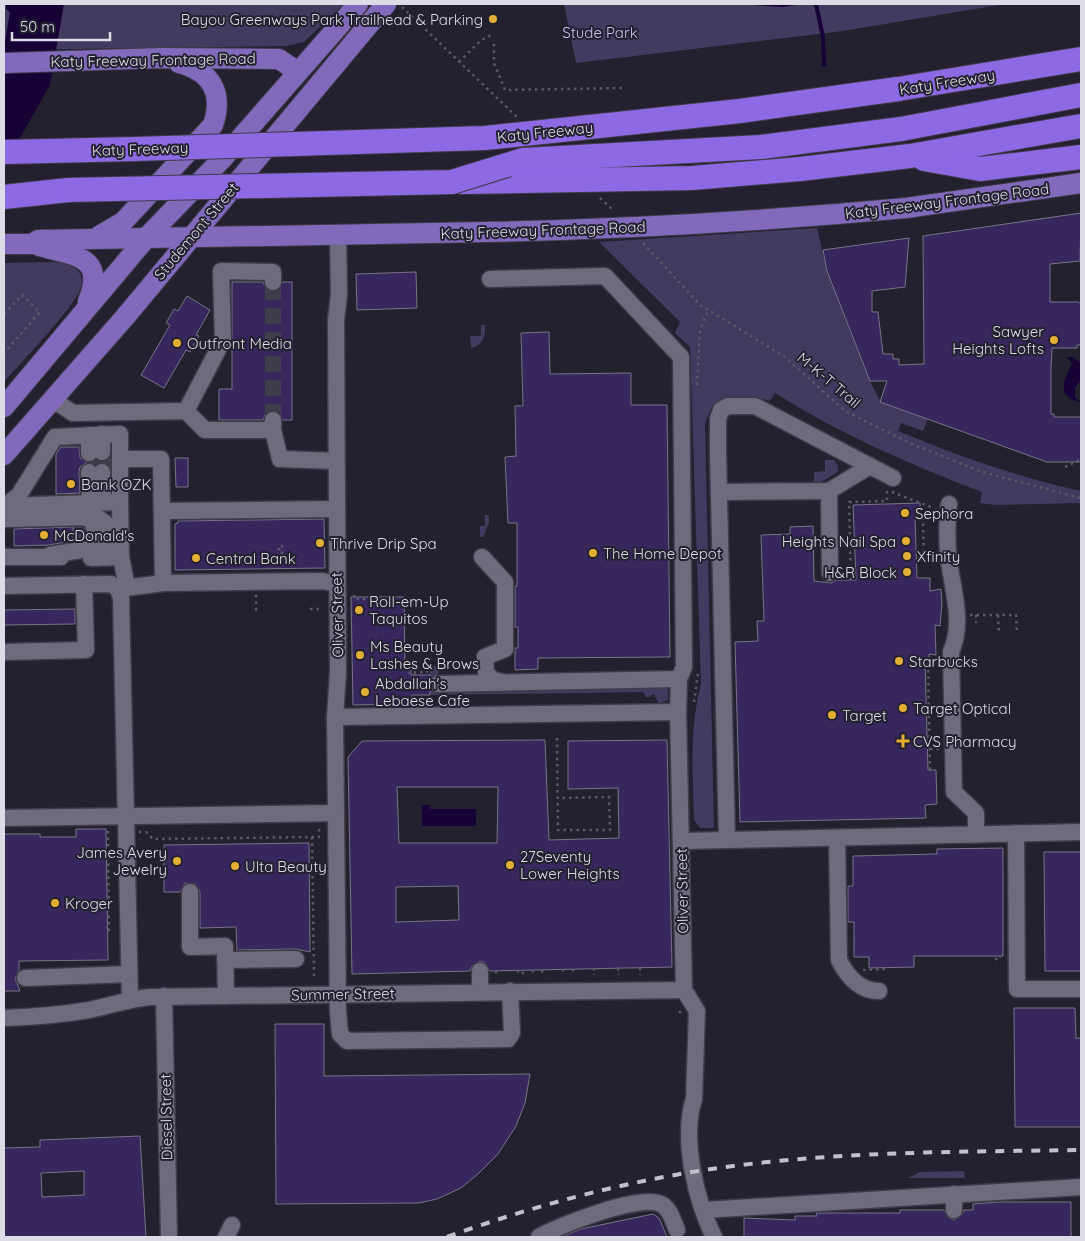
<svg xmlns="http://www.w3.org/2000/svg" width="1085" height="1241" font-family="Quicksand,sans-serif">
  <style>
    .green { fill: #423a5f }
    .water { fill: #170236 }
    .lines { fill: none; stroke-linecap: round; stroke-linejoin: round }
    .stream { stroke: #170236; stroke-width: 4 }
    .building { fill: #37275d; stroke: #777487; fill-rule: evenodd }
    .minor-tunnel { stroke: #3f3c4b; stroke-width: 16; stroke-dasharray: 16 8; stroke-linecap: butt }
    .minor-casing { stroke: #3f3b49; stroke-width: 19 }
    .major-casing { stroke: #3f3b49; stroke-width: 22 }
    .highway-casing { stroke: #3f3b49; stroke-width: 26 }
    .path { stroke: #5b5967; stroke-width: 2.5; stroke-dasharray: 2.5 4; stroke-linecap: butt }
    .minor { stroke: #6f6b7f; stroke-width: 16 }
    .major { stroke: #816abc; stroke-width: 20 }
    .highway { stroke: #8d69e4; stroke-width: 24 }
    .rail { stroke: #c2c0cb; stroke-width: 4; stroke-dasharray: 9 9; stroke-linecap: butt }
    .major-bridge-casing { stroke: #3f3b49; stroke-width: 22; stroke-linecap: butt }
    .highway-bridge-casing { stroke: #3f3b49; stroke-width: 26; stroke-linecap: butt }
    .major-bridge { stroke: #816abc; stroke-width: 20 }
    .highway-bridge { stroke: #8d69e4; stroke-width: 24 }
    .poi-dot { fill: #e3ae34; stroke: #232030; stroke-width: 2 }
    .labels { text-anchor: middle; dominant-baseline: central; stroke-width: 4; stroke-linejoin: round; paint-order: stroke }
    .poi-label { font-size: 15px; fill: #dddbe6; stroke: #232030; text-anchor: start }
    .park-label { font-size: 15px; fill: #ccc2f7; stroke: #232030 }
    .street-label { font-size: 15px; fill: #dddbe6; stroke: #232030 }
  </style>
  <rect width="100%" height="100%" fill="#232030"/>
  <g class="green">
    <polygon points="4,4 344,4 304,42 286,46 4,50"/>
    <polygon points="564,4 1005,4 843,31 576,63"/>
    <path d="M817,228l10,43 43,110 10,20 48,18 -5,12 -22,-8 -3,8c60,25 120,46 183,60v12l-86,2 -15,-2 2,-11c-71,-27 -142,-58 -207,-99l-5,8c-24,-8 -38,-5 -59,7l-6,16 9,404h-14l-6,-8c-1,-46 -5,-91 7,-136l-11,-337 -15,-14 5,-11 -81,-80z"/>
    <path d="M52,262c13,0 32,5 30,22 -2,18 -64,82 -78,98v-119z"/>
    <path d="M481,325h4c0,12 -1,20 -14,23l-1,-12h11z"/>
    <polygon points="825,460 834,460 838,466 838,472 821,482 814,482 814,472 825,471"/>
    <polygon points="485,515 489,515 489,523 483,537 480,537 480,526 485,526"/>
    <polygon points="73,521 88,523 90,544 74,545"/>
    <polygon points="430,666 438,666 439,680 668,687 668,700 659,704 654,694 647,698 643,692 430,695"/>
    <polygon points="964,1171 965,1178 908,1178 920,1172"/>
  </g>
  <g class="water">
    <polygon points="6,4 64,4 50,85 4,166 4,48 10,12 6,9"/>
    <polygon points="737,4 802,4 783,7"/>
    <polygon points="1067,357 1073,357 1081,363 1081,379 1075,388 1075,397 1081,402 1070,399 1064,392 1064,382 1072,363"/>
    <polygon points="422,805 430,805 430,809 476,809 476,826 422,826"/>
  </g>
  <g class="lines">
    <polyline class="stream" points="816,4 823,37 824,65"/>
  </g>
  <g class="building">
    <polygon points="1081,213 1080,261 1050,264 1050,302 1078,302 1081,304 1081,345 1077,345 1077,348 1052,348 1051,370 1051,414 1054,414 1054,417 1081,417 1081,462 1047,462 880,402 887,381 870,381 827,271 823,250 909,238 905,287 872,291 872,312 878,312 883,354 893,354 893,359 899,359 899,365 924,364 923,236"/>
    <polygon points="416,272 417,308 357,310 356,274"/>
    <polygon points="232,282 263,282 265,287 273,292 278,290 283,282 292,282 292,420 283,420 278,412 273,410 265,415 263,420 219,420 219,389 232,389"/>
    <polygon points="187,296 210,310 196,335 199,336 190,352 186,350 164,388 141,375 170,325 166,323 174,309 178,311"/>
    <polygon points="549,332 550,374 631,373 631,405 667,405 670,657 538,658 538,669 515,670 515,648 518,648 518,627 515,627 515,586 517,586 517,523 508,523 505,457 516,456 515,406 523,406 521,333"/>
    <polygon points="61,447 79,447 80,458 87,462 80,467 79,472 80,493 56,494 56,454"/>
    <polygon points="175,458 188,458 188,487 176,487"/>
    <polygon points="920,503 921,518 915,518 917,578 930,578 930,591 941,589 942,603 940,626 935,625 936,655 929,654 929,660 925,660 928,770 936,770 937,804 925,805 926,818 740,822 735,642 758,641 757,621 764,621 761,535 790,534 790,527 813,526 814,581 831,583 837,580 856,580 853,505"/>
    <polygon points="324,519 325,568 175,570 175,524 178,523 178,521"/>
    <polygon points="73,527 73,541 49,545 14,546 14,529"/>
    <polygon points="351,597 404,597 405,666 411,666 411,675 430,675 430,695 412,695 412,704 353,705"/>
    <polygon points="75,609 75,624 4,625 4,610"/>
    <path d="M545,740l4,100 70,-2 -1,-50 -50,1v-48l99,-1 5,227 -182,4 -5,-8 -5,-2 -8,5 -2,5 -118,3 -4,-217 14,-16zM397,787h101l-1,56h-98zM458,886l1,34 -63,2v-35z"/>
    <polygon points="76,829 106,829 108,960 19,961 19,970 15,978 20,991 4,991 4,834 40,834 40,837 76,837"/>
    <polygon points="309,843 310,952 296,949 237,950 236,927 200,928 200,892 195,884 185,883 180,892 164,892 164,845"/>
    <polygon points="1003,848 1003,956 914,956 914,967 869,968 869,957 854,957 854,922 848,922 848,886 853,886 853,856 937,854 937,849"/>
    <polygon points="1044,852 1081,852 1081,971 1045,971"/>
    <polygon points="1014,1008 1075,1008 1076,1038 1081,1038 1081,1127 1015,1127"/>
    <polygon points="275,1024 324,1024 324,1076 530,1074 525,1103 516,1126 498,1154 479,1173 461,1188 437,1199 419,1203 276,1204"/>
    <path d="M140,1136l6,101h-142v-89l36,-1v-7zM84,1171v24l-42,2 -1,-24z"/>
    <polygon points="999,1202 1071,1202 1071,1237 744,1237 744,1218 795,1220 795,1216 817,1216 816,1213 900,1213 900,1210 944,1210 949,1218 954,1220 962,1215 964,1210 973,1210 973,1204"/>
    <polygon points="653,1214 659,1218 667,1237 566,1237 566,1235 581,1229"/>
  </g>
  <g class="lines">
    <g class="minor-tunnel">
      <polyline points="273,420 273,282"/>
      <polyline points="95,452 95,472"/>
      <polyline points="108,452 109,472"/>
    </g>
    <g class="minor-casing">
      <g id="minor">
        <polyline points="338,235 339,295 336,320 338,673 335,717 338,1012 340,1034 347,1041 508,1039 512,1033 510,991"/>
        <path d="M490,279l115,-3 76,81 3,310 -5,12 -1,33 6,278 13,21 -3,88c-13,39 2,102 20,138"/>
        <polyline points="53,400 73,413 186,411 205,430 273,430 273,420"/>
        <polyline points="186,411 223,340 221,271 273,272 273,282"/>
        <polyline points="273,430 280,459 336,461"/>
        <polyline points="102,434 102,452"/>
        <polyline points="89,435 89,453"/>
        <polyline points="120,459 161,459 163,583"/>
        <polyline points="89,472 90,503"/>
        <polyline points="102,472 103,502"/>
        <polyline points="893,478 755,406 728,406 721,410 718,419 718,454 727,840 1081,832"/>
        <polyline points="829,491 830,573"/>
        <polyline points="719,492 829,491 870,466"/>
        <polyline points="120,502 121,557 127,587"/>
        <path d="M949,504c-2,16 -2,33 -1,49 3,33 17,67 3,99l3,140 22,21v21"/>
        <polyline points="4,505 5,506 120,502 120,434 55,437 19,495 5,506 4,508"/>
        <polyline points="162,511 337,509"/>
        <path d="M85,517l7,4c4,10 6,21 -1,29"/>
        <polyline points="4,519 93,517 100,519 109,526 110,541 105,550 81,550 50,555"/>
        <polyline points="4,557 61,557"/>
        <polyline points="482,557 505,582 505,649 485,657 486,673 493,680 503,682"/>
        <polyline points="91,558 121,557"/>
        <polyline points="4,586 111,584 118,589 121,598 130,999"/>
        <polyline points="118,589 163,583 323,581 337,584"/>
        <polyline points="4,652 86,650 84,584"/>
        <polyline points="438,684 679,679"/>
        <polyline points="335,717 678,712"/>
        <polyline points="4,818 336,813"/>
        <polyline points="1016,833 1017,989 1081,989"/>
        <path d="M837,838l2,122c8,16 21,31 40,31"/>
        <polyline points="682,841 727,840"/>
        <polyline points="190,892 190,947 225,946 226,996"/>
        <polyline points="225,960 296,959"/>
        <polyline points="480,971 480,992"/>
        <polyline points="25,978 129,974"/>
        <polyline points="164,996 169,1237"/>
        <path d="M4,1018c29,-1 56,-3 85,-8 20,-4 40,-11 61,-13l534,-7"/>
        <polyline points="704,1210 1081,1187"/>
        <polyline points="954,1210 954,1194"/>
        <polyline points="226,1237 232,1225"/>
        <path d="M539,1237c21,-12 100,-43 122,-33 9,4 12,17 16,26"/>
      </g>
    </g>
    <g class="major-casing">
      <g id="major">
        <polyline points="4,63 162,58 279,59 298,72"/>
        <polyline points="906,208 1081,183"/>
        <path d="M99,236l24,-14 90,-97c11,-32 -2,-54 -34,-62"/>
        <polyline points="4,244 32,244 38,240 485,232"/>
        <path d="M39,246c34,10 68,9 49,55"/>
        <polyline points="4,407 147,237 223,158 358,4"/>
        <polyline points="4,455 125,317 386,4"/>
      </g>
    </g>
    <g class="highway-casing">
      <g id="highway">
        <polyline points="898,89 1081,59"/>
        <polyline points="901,129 1081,95"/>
        <polyline points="4,152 134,149"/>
        <polyline points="924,159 980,169 1081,157"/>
        <polyline points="800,169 910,156 1081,126"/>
        <polyline points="462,182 523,181"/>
        <polyline points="4,197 68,190"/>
      </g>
    </g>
    <g class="path">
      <polyline points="402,7 517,117"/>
      <polyline points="494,44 494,63 505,90 622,88"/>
      <polyline points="459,62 481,40 492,35"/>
      <polyline points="600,198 614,211"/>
      <polyline points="643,243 700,305 785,357 845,411 910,443 982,472 1081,498"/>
      <polyline points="4,314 22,295 40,312 4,353"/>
      <polyline points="697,385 700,330 708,311"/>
      <polyline points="1065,467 1081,459"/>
      <polyline points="892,492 931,507 935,511"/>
      <polyline points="935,516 923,516 924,562 936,562"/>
      <polyline points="279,557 279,546 282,546 282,557"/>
      <polyline points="851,580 849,502 887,501 887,490"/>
      <polyline points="256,595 256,611"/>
      <polyline points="354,595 354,599 375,599"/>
      <polyline points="310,609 323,609"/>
      <polyline points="970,615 1016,615 1017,632"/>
      <polyline points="976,615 976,623"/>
      <polyline points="998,615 999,634"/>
      <polyline points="403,669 427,668 427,672 408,673"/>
      <polyline points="694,702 698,673"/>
      <polyline points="557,738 558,830 610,830 609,797 558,798"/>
      <polyline points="930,749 940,749"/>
      <polyline points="930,770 928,664 937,663"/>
      <polyline points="108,831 109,935"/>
      <polyline points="139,832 146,832 153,839 319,837 319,826"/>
      <polyline points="312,837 314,979"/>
      <polyline points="995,959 1000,959 1000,956"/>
      <polyline points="594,968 594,975"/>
      <polyline points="618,968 619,975"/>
      <polyline points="640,968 640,975"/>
      <polyline points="563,969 563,975"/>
      <polyline points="573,969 573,975"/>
      <polyline points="518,970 518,973 523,973 524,976"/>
      <polyline points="533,970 533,976"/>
      <polyline points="542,970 543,976"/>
      <polyline points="863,970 887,969"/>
      <polyline points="496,971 496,976"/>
      <polyline points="680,1011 680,1017"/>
    </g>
    <use href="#minor" class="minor"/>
    <use href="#major" class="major"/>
    <use href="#highway" class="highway"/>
    <path class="rail" d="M447,1237c80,-29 161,-51 245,-65 128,-21 260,-20 389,-22"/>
    <g class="major-bridge-casing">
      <path id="major-bridge" d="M485,232c141,-3 281,-11 421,-24"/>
    </g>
    <g class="highway-bridge-casing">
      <g id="highway-bridge">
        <polyline points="134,149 485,138 740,111 898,89"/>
        <polyline points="523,181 692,178 800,169"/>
        <polyline points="68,190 452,182 523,160 761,147 901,129"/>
      </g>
    </g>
    <use href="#major-bridge" class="major-bridge"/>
    <use href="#highway-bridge" class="highway-bridge"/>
  </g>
  <g class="poi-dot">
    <circle cx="493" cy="19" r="5"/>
    <circle cx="1054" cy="340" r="5"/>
    <circle cx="177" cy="343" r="5"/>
    <circle cx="71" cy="484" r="5"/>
    <circle cx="905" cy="513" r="5"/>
    <circle cx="44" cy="535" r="5"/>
    <circle cx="906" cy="541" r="5"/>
    <circle cx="320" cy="543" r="5"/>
    <circle cx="593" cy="553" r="5"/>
    <circle cx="907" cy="556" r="5"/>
    <circle cx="196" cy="558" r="5"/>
    <circle cx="907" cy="572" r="5"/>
    <circle cx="359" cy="610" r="5"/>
    <circle cx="360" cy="655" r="5"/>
    <circle cx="899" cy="661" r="5"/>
    <circle cx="365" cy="692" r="5"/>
    <circle cx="903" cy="708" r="5"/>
    <circle cx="832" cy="715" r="5"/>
    <path d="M900.5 733.5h5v5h5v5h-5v5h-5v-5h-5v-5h5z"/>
    <circle cx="177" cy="861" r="5"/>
    <circle cx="510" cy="865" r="5"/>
    <circle cx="235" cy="866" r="5"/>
    <circle cx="55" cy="903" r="5"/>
  </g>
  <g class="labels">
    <g class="poi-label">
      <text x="483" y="19" text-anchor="end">Bayou Greenways Park Trailhead &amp; Parking</text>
      <text x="1044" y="331" text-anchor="end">Sawyer<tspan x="1044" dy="17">Heights Lofts</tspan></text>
      <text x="187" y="343">Outfront Media</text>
      <text x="81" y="484">Bank OZK</text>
      <text x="915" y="513">Sephora</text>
      <text x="54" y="535">McDonald's</text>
      <text x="896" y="541" text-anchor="end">Heights Nail Spa</text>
      <text x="330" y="543">Thrive Drip Spa</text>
      <text x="603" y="553">The Home Depot</text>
      <text x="917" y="556">Xfinity</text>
      <text x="206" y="558">Central Bank</text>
      <text x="897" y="572" text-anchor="end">H&amp;R Block</text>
      <text x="369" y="601">Roll-em-Up<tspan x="369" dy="17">Taquitos</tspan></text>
      <text x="370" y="646">Ms Beauty<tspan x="370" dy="17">Lashes &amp; Brows</tspan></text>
      <text x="909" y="661">Starbucks</text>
      <text x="375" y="683">Abdallah's<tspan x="375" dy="17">Lebaese Cafe</tspan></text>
      <text x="913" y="708">Target Optical</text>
      <text x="842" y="715">Target</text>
      <text x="913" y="741">CVS Pharmacy</text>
      <text x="167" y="852" text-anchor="end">James Avery<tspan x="167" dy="17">Jewelry</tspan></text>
      <text x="520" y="856">27Seventy<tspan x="520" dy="17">Lower Heights</tspan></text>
      <text x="245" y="866">Ulta Beauty</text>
      <text x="65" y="903">Kroger</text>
    </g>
    <g class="park-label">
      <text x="600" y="32">Stude Park</text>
    </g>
    <g class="street-label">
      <text transform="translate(153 60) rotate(-1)">Katy Freeway Frontage Road</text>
      <text transform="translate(947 82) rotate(-9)">Katy Freeway</text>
      <text transform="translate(545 132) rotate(-6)">Katy Freeway</text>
      <text transform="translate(140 149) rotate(-2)">Katy Freeway</text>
      <text transform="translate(947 201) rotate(-7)">Katy Freeway Frontage Road</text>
      <text transform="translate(543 230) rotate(-2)">Katy Freeway Frontage Road</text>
      <text transform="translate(196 231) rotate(-50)">Studemont Street</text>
      <text transform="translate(829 380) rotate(40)">M-K-T Trail</text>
      <text transform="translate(337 615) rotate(-91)">Oliver Street</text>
      <text transform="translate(682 891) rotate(-91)">Oliver Street</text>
      <text transform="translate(343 994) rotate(-1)">Summer Street</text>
      <text transform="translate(166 1117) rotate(-91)">Diesel Street</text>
    </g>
  </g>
  <rect width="1085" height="1241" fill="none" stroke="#dddbe6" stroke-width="10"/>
  <path d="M12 32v8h98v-8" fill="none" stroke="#dddbe6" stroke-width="2.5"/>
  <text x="20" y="32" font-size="15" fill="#dddbe6" stroke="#232030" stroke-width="4" paint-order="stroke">50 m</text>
</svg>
